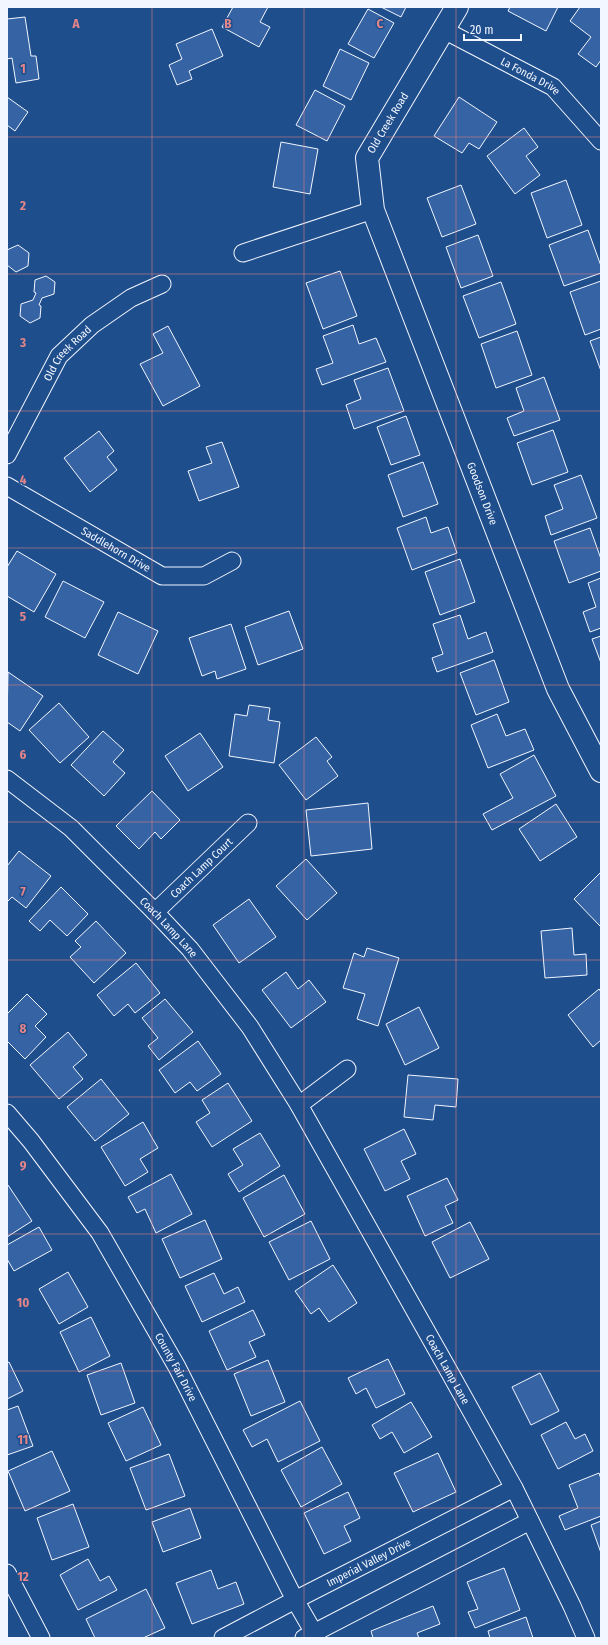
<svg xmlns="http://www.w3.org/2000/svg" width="608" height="1645" font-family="'Fira Sans Condensed',sans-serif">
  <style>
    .building { fill: #3563a3; stroke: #f2f6ff }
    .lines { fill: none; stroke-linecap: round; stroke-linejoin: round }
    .street-casing { stroke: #f2f6ff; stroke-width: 19 }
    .secondary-casing { stroke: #f2f6ff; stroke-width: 24 }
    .street { stroke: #1f4e8c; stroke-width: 17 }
    .secondary { stroke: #1f4e8c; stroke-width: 22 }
    .grid { fill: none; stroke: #e38589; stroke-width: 1; stroke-opacity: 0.55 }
    .labels { text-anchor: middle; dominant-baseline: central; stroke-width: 3; stroke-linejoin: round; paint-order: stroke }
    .street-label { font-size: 11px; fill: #f2f6ff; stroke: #1f4e8c }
    .grid-label { font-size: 13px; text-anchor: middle; font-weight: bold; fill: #e38589; stroke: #1f4e8c; stroke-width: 3; stroke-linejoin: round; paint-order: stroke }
  </style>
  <rect width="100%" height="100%" fill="#1f4e8c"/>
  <g class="building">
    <polygon points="233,7 268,7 260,22 270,27 259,47 222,27"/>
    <polygon points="381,7 406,7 401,17"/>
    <polygon points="510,7 558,7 546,31 508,11"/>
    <polygon points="580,7 601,7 601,60 596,67 578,54 591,37 570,21"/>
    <polygon points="368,9 394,23 374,58 348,44"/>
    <polygon points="25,17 31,56 36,56 39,79 16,83 12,58 7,59 7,19"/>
    <polygon points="212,29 223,56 189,71 192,79 177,85 169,65 182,59 176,44"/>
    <polygon points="340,49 369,63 351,100 323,86"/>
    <polygon points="315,90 345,106 327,141 296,125"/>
    <polygon points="7,97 28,112 15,131 7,125"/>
    <polygon points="459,97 497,122 479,149 469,143 462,153 434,136"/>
    <polygon points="524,128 538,147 526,156 540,175 515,194 487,156"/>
    <polygon points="281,142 318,149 310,194 273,187"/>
    <polygon points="566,180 582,225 547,238 531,193"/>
    <polygon points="461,185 476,224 442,237 427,198"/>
    <polygon points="588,230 601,266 601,273 564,286 549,245"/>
    <polygon points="478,235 493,276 461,288 446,247"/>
    <polygon points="18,245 29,253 28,266 16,272 7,265 7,250"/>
    <polygon points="340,271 357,316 323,329 306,283"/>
    <polygon points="46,276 55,282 54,294 42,298 39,305 41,306 40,318 30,323 20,316 21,304 33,300 36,293 34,292 35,280"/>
    <polygon points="601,281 601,329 585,335 570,292"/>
    <polygon points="501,282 516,324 479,338 463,296"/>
    <polygon points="353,325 359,344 376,338 386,362 322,385 316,369 333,363 323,336"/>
    <polygon points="168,326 200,386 163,406 140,364 163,353 153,334"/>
    <polygon points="517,331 532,375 496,388 481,344"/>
    <polygon points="601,337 601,371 590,341"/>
    <polygon points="388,368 404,411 354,429 346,405 361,399 354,380"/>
    <polygon points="544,377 560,420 514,436 507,418 524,411 516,388"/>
    <polygon points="406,416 420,455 391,465 377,427"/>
    <polygon points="553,430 568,472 532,485 517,443"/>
    <polygon points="99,431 114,451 107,457 117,470 90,492 64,458"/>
    <polygon points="222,442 239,487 199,501 188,471 212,463 206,447"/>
    <polygon points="423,462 438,504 403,517 388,475"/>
    <polygon points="581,475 597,518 551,535 545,516 563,509 554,485"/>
    <polygon points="426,517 431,533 448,527 457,553 412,570 397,528"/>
    <polygon points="590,528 601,559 601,571 569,583 554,541"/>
    <polygon points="17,551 56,574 34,612 7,596 7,567"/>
    <polygon points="460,559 475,602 440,615 425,572"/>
    <polygon points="601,578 601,628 590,632 583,612 596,607 588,583"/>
    <polygon points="63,581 104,602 85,638 45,617"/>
    <polygon points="289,611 303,649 258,665 245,627"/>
    <polygon points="118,612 158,631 138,674 98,655"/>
    <polygon points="460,615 468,639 486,632 493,652 437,672 432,658 443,654 433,624"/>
    <polygon points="231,624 246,669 217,679 215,671 202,676 189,638"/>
    <polygon points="601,636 601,663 592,639"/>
    <polygon points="494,660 509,702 476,715 460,673"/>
    <polygon points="8,672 43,696 20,731 7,722"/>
    <polygon points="59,703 89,737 60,763 29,730"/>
    <polygon points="249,705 270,708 268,720 280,722 274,763 229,756 235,714 247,716"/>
    <polygon points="497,714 506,736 525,729 534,750 488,768 471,725"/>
    <polygon points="103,731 124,750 113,762 125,773 104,796 71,765"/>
    <polygon points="200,733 223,767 188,791 165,756"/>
    <polygon points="316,737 332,757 327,761 338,776 306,800 279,765"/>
    <polygon points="534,755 556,796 492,830 483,814 513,798 500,774"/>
    <polygon points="152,791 180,820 161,839 155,832 139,849 116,826"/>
    <polygon points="368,803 372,849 311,856 306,810"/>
    <polygon points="556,804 577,837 540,861 519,829"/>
    <polygon points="19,851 51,876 26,908 12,897 7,902 7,866"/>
    <polygon points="306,859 337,893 307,920 276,886"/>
    <polygon points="601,872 601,926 600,926 574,899"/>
    <polygon points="61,887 88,914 67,936 50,920 40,931 29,921"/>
    <polygon points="249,899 276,937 239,963 213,925"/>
    <polygon points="96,921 126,953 94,983 70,957 81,947 75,941"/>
    <polygon points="572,928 574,955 586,954 587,975 545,978 541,931"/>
    <polygon points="367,948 399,958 378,1026 357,1019 365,994 343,988 354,953 364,957"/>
    <polygon points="136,963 160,993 135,1013 128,1004 114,1016 97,995"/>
    <polygon points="286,972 298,989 309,980 326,1002 291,1028 262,990"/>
    <polygon points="599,989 601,992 601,1040 593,1047 568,1015"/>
    <polygon points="27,994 47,1014 35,1026 46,1037 25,1059 7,1041 7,1014"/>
    <polygon points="165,999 193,1032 159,1060 148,1046 158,1038 142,1018"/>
    <polygon points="419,1007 439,1048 405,1065 386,1024"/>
    <polygon points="68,1032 87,1055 73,1067 83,1079 59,1099 30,1065"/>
    <polygon points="198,1041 221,1074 197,1091 190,1082 175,1093 159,1070"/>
    <polygon points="408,1075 458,1079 456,1107 435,1105 433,1120 404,1117"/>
    <polygon points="101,1079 129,1114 95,1141 67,1107"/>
    <polygon points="228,1083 252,1121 212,1147 196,1122 210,1113 202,1100"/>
    <polygon points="143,1122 158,1148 140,1159 148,1172 125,1186 101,1147"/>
    <polygon points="404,1129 416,1154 401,1161 410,1179 385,1191 364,1149"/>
    <polygon points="260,1133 280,1166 239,1192 228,1174 243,1165 233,1149"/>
    <polygon points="171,1174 192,1214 156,1233 145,1209 137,1213 128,1197"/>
    <polygon points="284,1175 305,1214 264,1237 243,1198"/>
    <polygon points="447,1178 458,1200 445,1206 453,1223 425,1236 407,1196"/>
    <polygon points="8,1185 32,1221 7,1237 7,1186"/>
    <polygon points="205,1220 222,1259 180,1278 162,1239"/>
    <polygon points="311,1221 330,1259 289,1280 269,1242"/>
    <polygon points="470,1222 489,1259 450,1278 432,1242"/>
    <polygon points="39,1227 52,1250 14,1271 7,1259 7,1245"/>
    <polygon points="333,1265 357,1303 329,1322 319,1308 311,1314 295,1291"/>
    <polygon points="68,1272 88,1307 59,1324 39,1289"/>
    <polygon points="214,1273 224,1294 238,1287 245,1302 202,1322 185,1286"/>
    <polygon points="253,1310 265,1335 249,1342 256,1357 227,1370 209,1331"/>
    <polygon points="91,1317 110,1356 79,1372 60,1332"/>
    <polygon points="388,1359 405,1394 376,1408 366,1388 356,1394 348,1378"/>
    <polygon points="268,1360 285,1402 251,1416 234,1374"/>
    <polygon points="9,1362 23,1391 7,1399 7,1363"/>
    <polygon points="121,1363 135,1403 101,1415 87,1375"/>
    <polygon points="540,1373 559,1411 531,1425 512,1387"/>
    <polygon points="300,1401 320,1441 278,1462 267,1439 252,1447 243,1430"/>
    <polygon points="411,1402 432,1437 404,1453 392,1432 380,1439 372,1425"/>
    <polygon points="18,1406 33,1446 7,1455 7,1410"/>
    <polygon points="143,1407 161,1445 126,1461 108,1423"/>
    <polygon points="566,1422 575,1439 585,1434 593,1451 558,1469 541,1435"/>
    <polygon points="322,1447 342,1484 301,1507 281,1470"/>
    <polygon points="52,1451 70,1491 25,1511 8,1471"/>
    <polygon points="438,1453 456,1492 413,1512 394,1473"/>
    <polygon points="169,1454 185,1496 146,1510 130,1468"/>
    <polygon points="599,1473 601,1479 601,1516 565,1530 559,1516 578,1508 569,1485"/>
    <polygon points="348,1492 360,1518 344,1526 351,1541 324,1554 304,1513"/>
    <polygon points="73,1504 89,1547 52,1560 37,1518"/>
    <polygon points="190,1508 201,1538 163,1552 152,1522"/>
    <polygon points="601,1521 601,1553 591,1525"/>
    <polygon points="88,1559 100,1581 109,1576 117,1590 78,1610 60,1575"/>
    <polygon points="504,1568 520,1610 475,1628 468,1612 478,1609 467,1582"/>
    <polygon points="211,1570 218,1589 236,1582 244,1604 192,1624 176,1583"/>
    <polygon points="146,1589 165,1628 143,1638 95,1638 86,1619"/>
    <polygon points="433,1606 440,1624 417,1633 419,1638 373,1638 371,1631"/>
    <polygon points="526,1617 533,1638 490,1638 488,1631"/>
  </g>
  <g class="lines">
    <g class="street-casing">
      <g id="street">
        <path id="s1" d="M444,30l109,57 48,54"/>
        <polyline points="243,253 373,210"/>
        <path id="s2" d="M7,455l52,-99 33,-31 39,-27 31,-14"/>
        <path id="s3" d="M7,486l155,90h42l28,-15"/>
        <path id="s4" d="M7,779l64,49 84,84 35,37 60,78 49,78 151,268 64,115 58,118 14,32"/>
        <path id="s5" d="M155,912l93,-89"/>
        <polyline points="299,1105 347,1069"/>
        <path id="s6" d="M7,1113l24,28 69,92 77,134 118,233 22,38"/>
        <polyline points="7,1573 41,1638"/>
        <path id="s7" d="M223,1638l72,-38 219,-112"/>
        <polyline points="304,1638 530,1521"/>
      </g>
    </g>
    <g class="secondary-casing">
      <g id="secondary">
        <path id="s8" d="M457,7l-90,151 6,52 185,479 43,82"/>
      </g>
    </g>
    <use href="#street" class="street"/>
    <use href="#secondary" class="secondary"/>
  </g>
  <path class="grid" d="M152,7v1631M304,7v1631M456,7v1631M7,137h594M7,274h594M7,411h594M7,548h594M7,685h594M7,822h594M7,960h594M7,1097h594M7,1234h594M7,1371h594M7,1508h594"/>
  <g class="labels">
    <g class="street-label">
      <text stroke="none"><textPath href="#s1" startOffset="98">La Fonda Drive</textPath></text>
      <text transform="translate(388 123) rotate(-59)">Old Creek Road</text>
      <text stroke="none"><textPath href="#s2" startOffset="119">Old Creek Road</textPath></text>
      <text stroke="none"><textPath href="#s8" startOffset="532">Goodson Drive</textPath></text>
      <text stroke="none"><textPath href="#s3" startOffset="126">Saddlehorn Drive</textPath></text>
      <text stroke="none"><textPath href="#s5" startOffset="64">Coach Lamp Court</textPath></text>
      <text stroke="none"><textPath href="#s4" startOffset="220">Coach Lamp Lane</textPath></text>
      <text stroke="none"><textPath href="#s6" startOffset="306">County Fair Drive</textPath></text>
      <text stroke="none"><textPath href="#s4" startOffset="744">Coach Lamp Lane</textPath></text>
      <text stroke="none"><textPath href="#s7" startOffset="164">Imperial Valley Drive</textPath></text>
    </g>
  </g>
  <g class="grid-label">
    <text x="76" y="28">A</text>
    <text x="228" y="28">B</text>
    <text x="380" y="28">C</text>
    <text x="23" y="73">1</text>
    <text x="23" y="210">2</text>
    <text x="23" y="347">3</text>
    <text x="23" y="484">4</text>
    <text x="23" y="621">5</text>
    <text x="23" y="759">6</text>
    <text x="23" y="896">7</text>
    <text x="23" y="1033">8</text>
    <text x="23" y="1170">9</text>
    <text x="23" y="1307">10</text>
    <text x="23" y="1444">11</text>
    <text x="23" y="1581">12</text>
  </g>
  <rect width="608" height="1645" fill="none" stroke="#f2f6ff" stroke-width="16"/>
  <path d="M464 34v6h57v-6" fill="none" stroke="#f2f6ff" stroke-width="2"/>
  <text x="470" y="34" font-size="12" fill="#f2f6ff" stroke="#1f4e8c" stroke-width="3" paint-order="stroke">20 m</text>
</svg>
